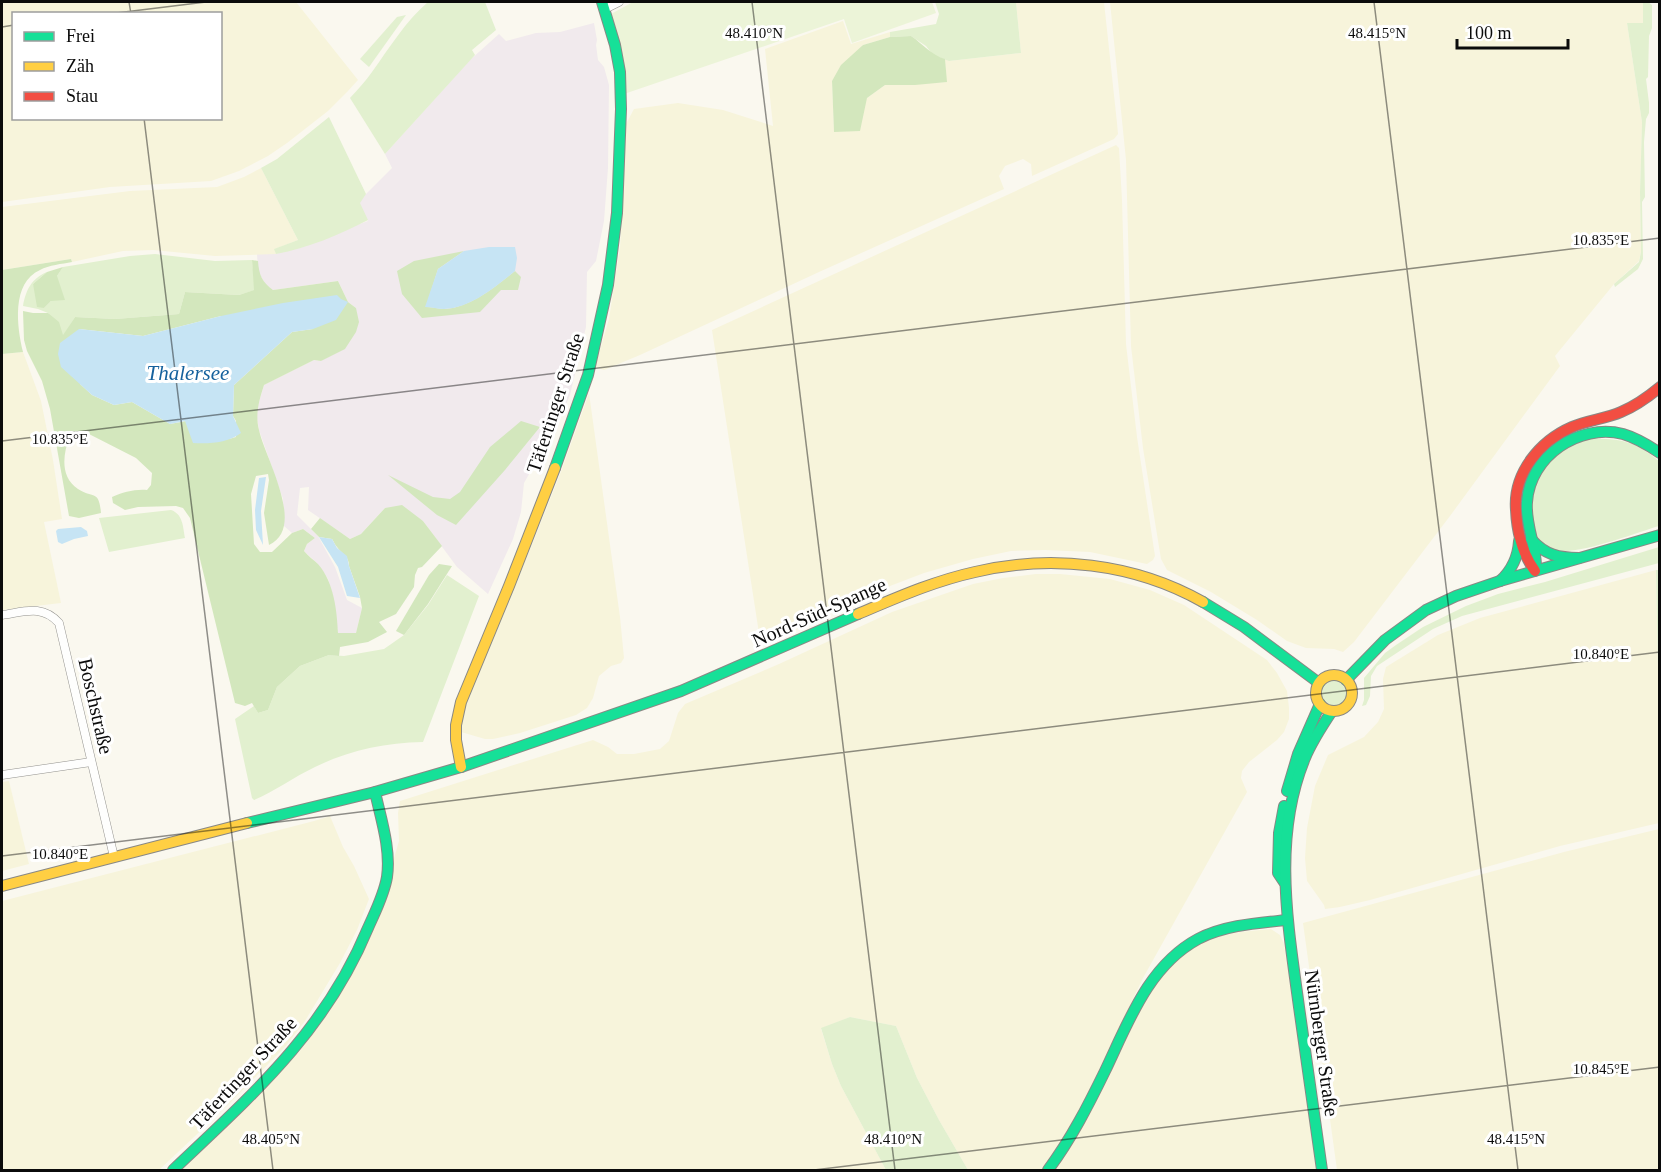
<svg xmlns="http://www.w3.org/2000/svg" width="1661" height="1172" font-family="Georgia,serif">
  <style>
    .industrial { fill: #f1eaed }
    .farmland { fill: #f7f4db; fill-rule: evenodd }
    .green { fill: #e2f0cf }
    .forest { fill: #d3e7bd; fill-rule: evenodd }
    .pitch { fill: #ecf4d8 }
    .water { fill: #c6e4f4 }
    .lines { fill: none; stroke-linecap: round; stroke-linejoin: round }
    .street-casing { stroke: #93928e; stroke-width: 9 }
    .fast-casing { stroke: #898884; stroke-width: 12 }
    .slow-casing { stroke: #898884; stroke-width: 12 }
    .jam-casing { stroke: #898884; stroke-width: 12 }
    .street { stroke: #fefefd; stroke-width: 8 }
    .fast { stroke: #16e098; stroke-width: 10 }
    .slow { stroke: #ffcf43; stroke-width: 10 }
    .jam { stroke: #f24e42; stroke-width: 10 }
    .ticks { fill: none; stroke: #0b0b0b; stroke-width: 1.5; stroke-opacity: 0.45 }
    .labels { text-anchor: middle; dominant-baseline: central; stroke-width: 6; stroke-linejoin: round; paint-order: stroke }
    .street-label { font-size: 20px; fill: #0b0b0b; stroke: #fff }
    .water-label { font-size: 21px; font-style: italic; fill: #15619d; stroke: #fff }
    .ticks-label { font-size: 15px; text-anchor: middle; fill: #0b0b0b; stroke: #fff; stroke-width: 6; stroke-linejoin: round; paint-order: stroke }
  </style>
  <rect width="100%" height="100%" fill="#faf8ef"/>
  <polygon class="industrial" points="594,23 597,40 596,45 598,60 604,67 609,85 608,168 604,221 596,261 587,272 586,327 570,395 539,466 532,469 524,483 521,512 513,539 488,594 457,567 423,521 385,508 361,534 350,539 308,510 309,487 300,488 297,515 318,536 335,567 347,600 362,608 356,633 338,634 332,593 328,579 318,564 304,551 307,544 315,538 303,529 292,533 284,526 283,499 259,430 256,412 264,385 314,360 321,361 356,308 348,302 338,281 273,290 265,284 258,271 257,254 276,254 368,221 359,203 366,194 392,168 385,154 470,60 499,34 506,41 536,33 560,32"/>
  <g class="farmland">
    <path d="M2,2h294l62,78 -11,12 -19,19 -41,32 -19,13 -29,15 -28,10 -101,6 -108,15zM14,14h206v104h-206z"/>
    <polygon points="1016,2 1104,2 1117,123 1118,134 1114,139 1032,176 1031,164 1023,159 1005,166 999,176 1004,189 819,272 640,355 604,370 595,367 609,319 620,247 623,200 626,124 634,109 678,103 723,110 773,126 765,49 843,21 851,44 890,32 890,37 863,45 832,81 834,131 867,98 885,85 946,82 945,59 949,61 1021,53"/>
    <polygon points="1110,2 1643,2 1643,23 1627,23 1642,122 1640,192 1641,252 1639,261 1614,284 1555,356 1560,366 1450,516 1354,642 1343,652 1334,649 1306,648 1287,641 1257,620 1211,592 1167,570 1161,559 1143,448 1131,346 1126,160"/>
    <polygon points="1116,145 1119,148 1122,200 1126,344 1137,437 1155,556 1153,560 1147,564 1090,552 1045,550 1011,551 973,559 924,573 890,586 761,646 712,330"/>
    <polygon points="261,168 298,240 275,249 276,254 215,256 153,250 123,251 72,262 71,259 2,270 2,207 130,191 217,187 244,177"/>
    <polygon points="23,352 41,401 53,460 62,519 44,522 61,603 2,610 2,354"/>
    <polygon points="589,393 620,617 624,658 621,663 611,666 599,676 593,698 587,708 576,715 520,733 493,739 485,739 461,732 460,721 464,706 533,542 562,469"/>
    <polygon points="1656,570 1659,721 1659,823 1560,846 1370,900 1340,907 1325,909 1324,905 1307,881 1305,858 1307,828 1315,786 1328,755 1364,737 1378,722 1384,709 1383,679 1386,667 1438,635 1480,618"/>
    <polygon points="1036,574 1060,574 1110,579 1150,590 1184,605 1267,660 1277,673 1287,691 1289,708 1289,719 1284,732 1277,740 1249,762 1242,771 1241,778 1247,792 1143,978 1075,1120 1042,1170 968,1170 939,1120 917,1078 896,1026 850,1017 821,1029 832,1064 841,1086 886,1170 182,1170 256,1099 300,1051 330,1011 392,865 399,841 398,813 400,801 593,740 608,747 617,754 634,754 660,749 669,741 678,713 685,704 779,664 892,612 973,584 1003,578"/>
    <polygon points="9,781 29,864 2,871 2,782"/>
    <polygon points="330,816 343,847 354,866 369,899 357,930 340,963 305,1021 285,1047 228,1105 159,1170 2,1170 2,901 314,821"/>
    <polygon points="1659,829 1659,1170 1337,1170 1303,923 1564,852"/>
    <polygon points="1271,929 1280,935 1284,944 1316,1170 1055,1170 1076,1137 1151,990 1166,969 1184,954 1200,944 1221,936 1240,932"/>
  </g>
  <g class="green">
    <path d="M428,2h57l11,28 -24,20 3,5 -90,99 -35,-56c8,-9 16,-17 22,-26 18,-25 33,-50 56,-70z"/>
    <polygon points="935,2 1016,2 1021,53 949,61 933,55 926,46 911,36 890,37 890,32 936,24 939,14"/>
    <polygon points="1643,2 1648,2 1652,5 1652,28 1649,36 1648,77 1646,79 1649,103 1649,113 1646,119 1644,142 1645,197 1642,202 1643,259 1638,269 1615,287 1614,284 1639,262 1641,252 1640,192 1642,122 1627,23 1643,23"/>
    <polygon points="406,15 369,67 360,59 397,17"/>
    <path d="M329,117l37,77 -6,9 8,17c-29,15 -60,28 -92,34l-2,-5 24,-9 -37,-72 16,-9z"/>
    <path d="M155,254l60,7 37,-1 3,30 -16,5 -54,-3 -6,22 -64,5 -40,-2 -12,19 -15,-23 -10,-4 -15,-3c3,-16 8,-27 24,-34l-14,12 11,24 7,-7 6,-25 6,-9 67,-11z"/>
    <path d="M1589,438c33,2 43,1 70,23v65c-21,6 -89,33 -108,23 -6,-3 -12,-10 -18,-14l-3,-27 6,-30 24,-29z"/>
    <path d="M171,510c12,4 12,17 14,28l-76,14 -10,-34z"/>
    <polygon points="1659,547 1659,563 1462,616 1433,629 1377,666 1371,676 1370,696 1366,705 1362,706 1364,700 1364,678 1385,653 1396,645 1423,627 1466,606 1498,594 1545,582"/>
    <polygon points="1656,570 1659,570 1659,721"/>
    <path d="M447,575l32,21 -56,146c-39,1 -73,8 -108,25 -21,10 -40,24 -61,33l-2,-2 -17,-79 19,-13 4,7 10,-3 9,-23 23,-21 29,-11 15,1 40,-7 20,-14 24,-30z"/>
    <circle cx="1333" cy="693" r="14"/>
    <polygon points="850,1017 896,1026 917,1078 939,1120 968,1170 886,1170 841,1086 832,1064 821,1028"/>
  </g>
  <g class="forest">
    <path d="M911,36c12,8 20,19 34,23l2,23 -32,3h-30l-18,13 -7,33 -26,1 -2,-51 9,-16 22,-20 27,-8z"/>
    <path d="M464,251l-26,18 -12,38c6,0 13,2 19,2 26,-2 50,-22 70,-38l6,6 -3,13h-17l-21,22 -58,6 -20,-24 -5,-23 17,-10z"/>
    <path d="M71,259l1,3c-10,2 -23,3 -32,8 -29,13 -23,57 -17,82l-21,2v-84z"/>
    <path d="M252,260l6,1c1,14 4,21 15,29l65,-9 10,21 8,6 3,14 -3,10 -11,17 -24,12 -7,-1 -50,25c-5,16 -9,29 -5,45 6,28 48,98 10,115l-5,-32 5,-33 -1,-6 -12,2 -5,18 3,50 6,8h12l20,-19 11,-4 12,9 -8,6 -3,7c4,5 10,9 14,13 16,18 19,47 20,69h18l6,-25 -2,-11 -11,-31c0,-10 -7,-12 -12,-19 -2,-2 -3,-5 -5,-8l-13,-2 -8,-8 9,-11 30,21 11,-5 24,-26 17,-3 21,16 19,25 -20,21 -4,1 -3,7 -1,12 -18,27 -17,8 8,10 -19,10 -28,5 -1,9 -10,-1 -29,11 -23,21 -9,23 -10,3 -6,-10 -7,3 -10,-3 -45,-185 -7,-10 -7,-2 -38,1 -13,3 -12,-7 -1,-6c11,-5 23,-8 35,-7l4,-5 1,-12 -16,-15 -49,-25 -18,5c-6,17 -9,39 9,51 15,10 21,0 23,24l-22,5 -10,-2 -19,-107 -8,-28 -15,-30 -3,-11 -1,-29 10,2h15l11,9 4,13 12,-18 40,2 64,-5 6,-22 54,3 15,-5zM221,316l92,13 -21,3 -58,53 -1,31 3,5v16l-7,2 -40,-10 -3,-8 -16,3 -38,-22 -18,3 -22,-10 -12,-11 -1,-55 64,7z"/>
    <polygon points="63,267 57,276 65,300 51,301 44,308 37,307 33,284 47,272"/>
    <polygon points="521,421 540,427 505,470 456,525 437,515 388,475 433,497 450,499 460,492 490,447"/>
    <polygon points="439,564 452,566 428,604 404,635 396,631 429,575"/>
  </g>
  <path class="pitch" d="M633,2h299l4,11 -84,30 -8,-24 -220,75c1,-32 -3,-50 -13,-80z"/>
  <g class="water">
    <path d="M489,247h26l2,11 -2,13c-20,16 -44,37 -71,38 -6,0 -13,-2 -19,-2l13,-38 26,-18z"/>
    <path d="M337,295l4,4 7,3 -12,18 -23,9 -21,3 -58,53 -1,31 8,17c-13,10 -32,11 -48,10l-8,-22 -15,3 -38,-22 -18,3 -22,-10 -31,-28 -3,-13 2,-11 19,-14 64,7 78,-20 62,-13z"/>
    <polygon points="266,477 261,511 263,545 256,530 255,510 259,478"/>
    <polygon points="81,527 87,531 88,536 74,539 62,544 58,542 56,531 58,529"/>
    <polygon points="319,537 332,539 337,548 347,556 349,566 360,598 347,596 338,567"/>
  </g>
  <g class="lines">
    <g class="street-casing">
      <g id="street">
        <polyline points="605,9 619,2"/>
        <path d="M2,615c22,-3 40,-11 57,8l55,234"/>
        <polyline points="2,775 91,762"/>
      </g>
    </g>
    <g class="fast-casing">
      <g id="fast">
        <polyline points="555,468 588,375 608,285 617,213 621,109 620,72 615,45 602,2"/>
        <path d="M1531,539c14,16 28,19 48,19"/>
        <path d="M1536,566c0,-21 -11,-42 -9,-64 3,-46 52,-79 96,-68 14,4 25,11 37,19"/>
        <path d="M1500,581c12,-11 18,-23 19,-40"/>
        <polyline points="1203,602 1244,627 1319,683"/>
        <polyline points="1346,680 1385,640 1426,610 1456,596 1500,581 1660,535"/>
        <polyline points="1287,791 1298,754 1320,704"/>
        <polyline points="1284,806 1279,833 1278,873 1284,882"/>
        <polyline points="247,823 375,792 461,767 681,691 858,614"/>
        <path d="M173,1170c79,-75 152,-138 195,-242 7,-16 16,-33 19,-51 4,-28 -6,-58 -12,-85"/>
        <path d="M1048,1170c23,-31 40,-64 57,-99 23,-48 43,-105 93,-132 27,-14 60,-16 89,-19"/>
        <path d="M1322,1170c-8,-54 -15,-109 -23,-163 -11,-82 -27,-169 6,-249 7,-17 17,-32 27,-47"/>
      </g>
    </g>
    <g class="slow-casing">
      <g id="slow">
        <path d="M858,614c38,-16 76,-33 117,-42 76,-18 159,-9 228,30"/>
        <circle cx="1334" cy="693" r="18"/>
        <polyline points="461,767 456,740 456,725 461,702 509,586 555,468"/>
        <polyline points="2,886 247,823"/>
      </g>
    </g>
    <g class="jam-casing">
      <path id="jam" d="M1535,571c-13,-18 -18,-39 -19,-61 -3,-37 24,-69 56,-83 16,-7 33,-8 49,-15 14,-6 27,-15 39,-25"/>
    </g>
    <use href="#street" class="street"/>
    <use href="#fast" class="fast"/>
    <use href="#slow" class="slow"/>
    <use href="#jam" class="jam"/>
  </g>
  <path class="ticks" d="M129,2l2,12M752,2l143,1168M1374,2l144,1168M108,14l98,-12M2,27l12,-2M144,118l129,1052M2,441l1658,-203M2,856l1658,-204M814,1170l846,-103"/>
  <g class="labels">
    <g class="street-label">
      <text transform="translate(555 403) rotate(-72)">Täfertinger Straße</text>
      <text transform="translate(819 612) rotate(-24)">Nord-Süd-Spange</text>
      <text transform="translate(96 706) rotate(77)">Boschstraße</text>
      <text transform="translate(1322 1043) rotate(82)">Nürnberger Straße</text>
      <text transform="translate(243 1073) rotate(-47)">Täfertinger Straße</text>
    </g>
    <g class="water-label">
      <text x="188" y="373">Thalersee</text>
    </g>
  </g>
  <g class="ticks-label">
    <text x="754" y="38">48.410°N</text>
    <text x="1377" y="38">48.415°N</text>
    <text x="1601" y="245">10.835°E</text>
    <text x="60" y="444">10.835°E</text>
    <text x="1601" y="659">10.840°E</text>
    <text x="60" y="859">10.840°E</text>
    <text x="1601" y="1074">10.845°E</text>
    <text x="271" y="1144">48.405°N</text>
    <text x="893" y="1144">48.410°N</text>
    <text x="1516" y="1144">48.415°N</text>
  </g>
  <rect width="1661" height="1172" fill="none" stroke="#0b0b0b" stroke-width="6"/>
  <rect x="12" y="12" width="210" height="108" fill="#ffffff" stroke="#9d9d9d" stroke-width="1.5"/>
  <rect x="24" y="32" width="30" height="9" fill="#16e098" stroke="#9d9d9d" stroke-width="1.5"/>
  <text x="66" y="42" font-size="18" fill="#0b0b0b">Frei</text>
  <rect x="24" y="62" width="30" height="9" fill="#ffcf43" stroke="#9d9d9d" stroke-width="1.5"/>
  <text x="66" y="72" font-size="18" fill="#0b0b0b">Zäh</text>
  <rect x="24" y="92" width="30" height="9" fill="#f24e42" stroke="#9d9d9d" stroke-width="1.5"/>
  <text x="66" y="102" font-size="18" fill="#0b0b0b">Stau</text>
  <path d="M1457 39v9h111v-9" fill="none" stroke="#0b0b0b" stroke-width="3"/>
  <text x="1466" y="39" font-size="18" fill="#0b0b0b" stroke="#ffffff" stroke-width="4.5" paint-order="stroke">100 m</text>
</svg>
